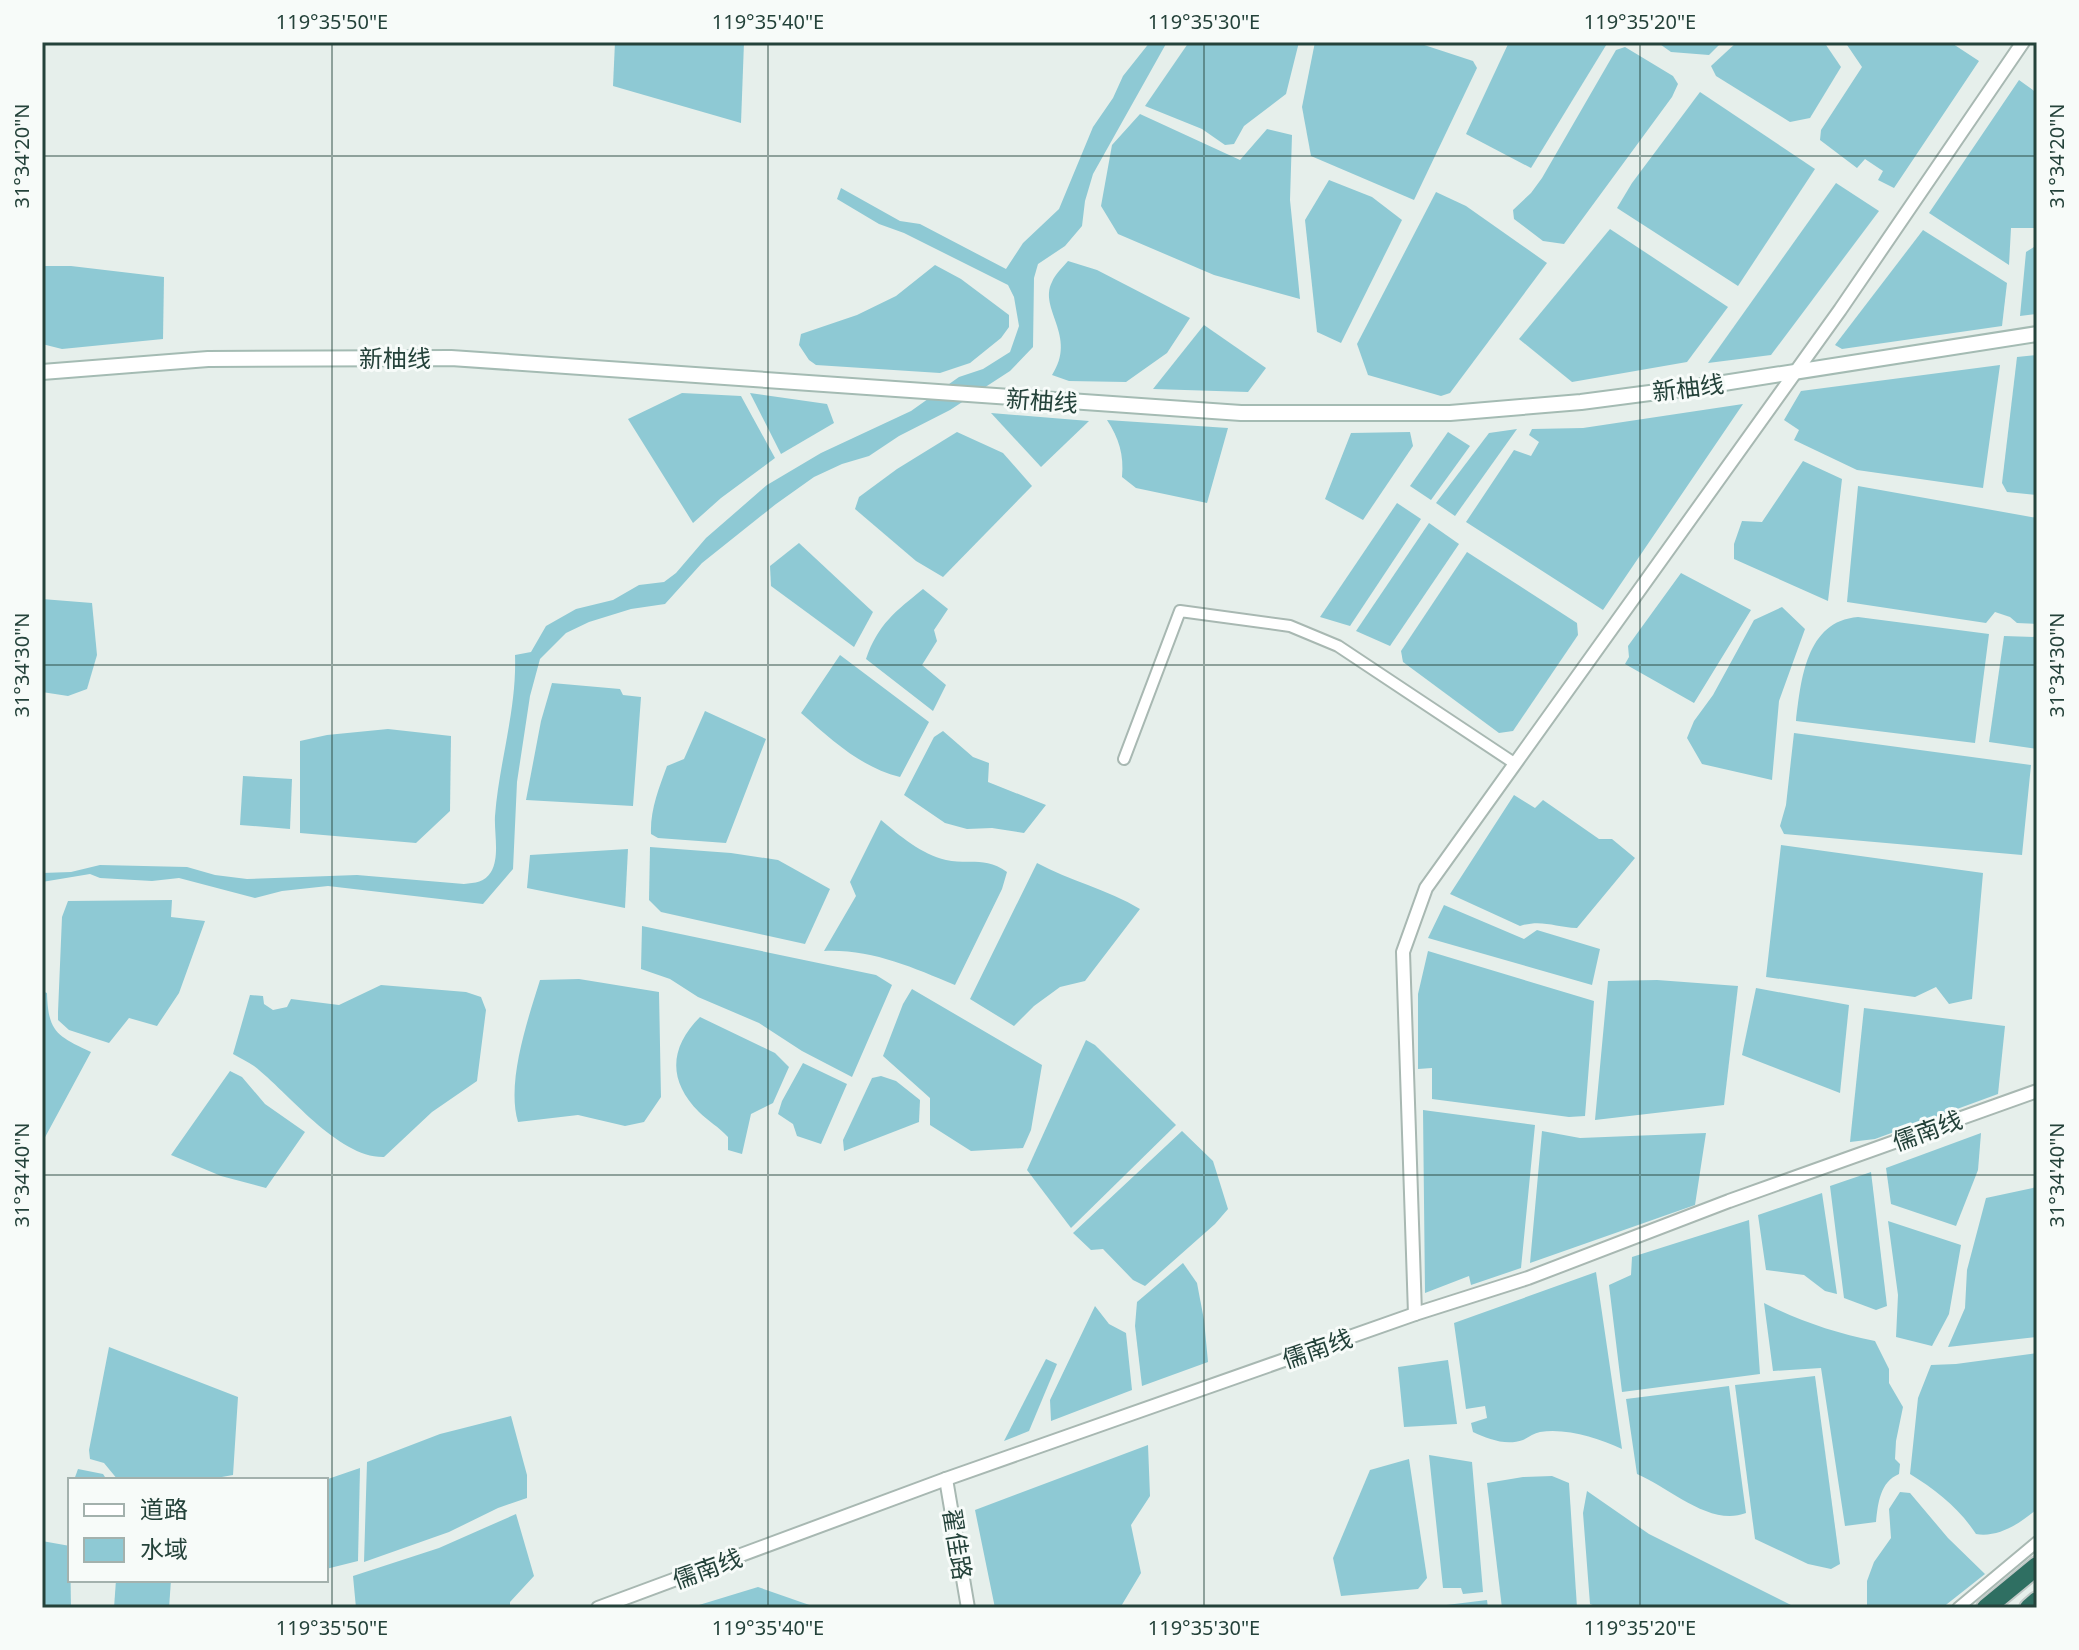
<svg xmlns="http://www.w3.org/2000/svg" width="2079" height="1650" font-family="'Noto Sans','Noto Sans SC',sans-serif">
  <style>
    .water { fill: #8ec9d4 }
    .lines { fill: none; stroke-linecap: round; stroke-linejoin: round }
    .minor-casing { stroke: #a8b8b2; stroke-width: 14 }
    .tertiary-casing { stroke: #a8b8b2; stroke-width: 16 }
    .secondary-casing { stroke: #a4bbb3; stroke-width: 18 }
    .motorway-casing { stroke: #c2cac8; stroke-width: 22 }
    .minor { stroke: #fff; stroke-width: 10 }
    .tertiary { stroke: #fff; stroke-width: 12 }
    .secondary { stroke: #fff; stroke-width: 14 }
    .motorway { stroke: #2f6f62; stroke-width: 18 }
    .ticks { fill: none; stroke: #24423a; stroke-width: 2; stroke-opacity: 0.45 }
    .labels { text-anchor: middle; dominant-baseline: central; stroke-width: 6; stroke-linejoin: round; paint-order: stroke }
    .street-label { font-size: 24px; fill: #24423a; stroke: #f7fbf9 }
    .neatline { fill: none; stroke: #24423a; stroke-width: 3 }
    .ticks-label { font-size: 20px; text-anchor: middle; fill: #24423a }
  </style>
  <rect width="100%" height="100%" fill="#e6efeb"/>
  <g class="water">
    <polygon points="615,42 744,42 741,123 613,86"/>
    <path d="M1150,42h17l-74,132 -8,27 -3,25 -17,20 -27,18 -4,14 -1,69 -23,24 -60,39 -51,26 -30,20 -27,8 -28,13 -38,27 -74,59 -37,41 -34,5 -42,13 -23,11 -26,26 -10,37 -13,86 -4,87 -30,35 -155,-18 -46,5 -27,7 -76,-20 -27,3 -52,-3 -10,-4 -48,8v-9l29,-1 29,-7 87,2 28,8 32,4 110,-4 107,9c11,-1 21,-2 27,-12 9,-15 3,-39 4,-56 4,-54 22,-106 20,-161l16,-3 15,-26 30,-17 37,-9 26,-15 25,-3 12,-9 30,-35 61,-53 54,-32 90,-42 48,-34 24,-8 27,-17 9,-26 -5,-29 -6,-12 -104,-52 -25,-9 -42,-25 4,-11 59,33 20,3 86,45 17,-26 36,-34 34,-82 20,-29 10,-22z"/>
    <polygon points="1189,42 1299,42 1286,94 1244,126 1234,144 1225,145 1202,129 1145,106"/>
    <polygon points="1315,42 1415,42 1473,61 1477,68 1414,200 1311,156 1302,107"/>
    <polygon points="1509,42 1608,42 1531,168 1466,134"/>
    <polygon points="1657,42 1722,42 1709,55 1671,52"/>
    <polygon points="1737,42 1824,42 1841,67 1810,118 1790,122 1716,76 1711,66"/>
    <polygon points="1845,42 1950,42 1979,61 1894,188 1878,180 1883,171 1865,159 1857,168 1820,140 1821,130 1862,67"/>
    <polygon points="1625,47 1673,76 1678,84 1672,97 1564,244 1543,241 1514,219 1513,210 1531,193 1542,178 1616,50"/>
    <polygon points="2019,80 2037,93 2037,228 2011,228 2009,265 1929,213"/>
    <polygon points="1700,92 1815,169 1738,286 1617,208 1632,183"/>
    <polygon points="1140,114 1240,160 1267,129 1292,135 1290,200 1300,299 1214,275 1118,234 1101,206 1112,145"/>
    <polygon points="1329,180 1372,197 1402,220 1341,343 1317,332 1305,220"/>
    <polygon points="1836,183 1879,211 1771,355 1708,363"/>
    <polygon points="1436,192 1466,206 1547,263 1450,393 1441,396 1368,375 1357,344"/>
    <polygon points="1610,229 1728,307 1687,362 1572,382 1519,339"/>
    <polygon points="1923,230 2007,283 2002,326 1842,349 1835,345"/>
    <polygon points="2037,245 2037,314 2020,316 2026,252"/>
    <path d="M1068,261l29,9 93,48 -23,35 -41,29 -57,-1 -17,-6c26,-39 -14,-66 0,-93 3,-8 11,-15 16,-21z"/>
    <polygon points="935,265 961,279 1009,315 1009,327 1001,338 970,363 940,373 816,365 809,360 799,345 801,334 857,315 896,296"/>
    <polygon points="42,266 71,266 164,277 163,339 62,349 42,344"/>
    <polygon points="1204,325 1266,368 1248,392 1153,389"/>
    <polygon points="2037,355 2037,495 2007,492 2002,483 2017,357"/>
    <polygon points="2000,365 1983,488 1857,470 1794,440 1799,430 1784,420 1801,391"/>
    <polygon points="682,393 741,396 775,458 721,498 693,523 628,419"/>
    <polygon points="750,393 827,404 834,423 781,454"/>
    <polygon points="1743,404 1603,610 1466,522 1514,450 1531,456 1539,442 1529,435 1532,429 1583,428"/>
    <polygon points="991,413 1089,421 1041,467"/>
    <path d="M1107,420l121,8 -21,75 -71,-15 -14,-11c2,-22 -3,-39 -15,-57z"/>
    <polygon points="1517,429 1455,516 1436,503 1489,433"/>
    <polygon points="957,432 1003,453 1032,486 943,577 916,561 855,509 859,497 897,469"/>
    <polygon points="1410,432 1413,446 1363,520 1325,499 1351,433"/>
    <polygon points="1448,432 1470,446 1431,500 1410,486"/>
    <polygon points="1803,461 1842,479 1828,601 1734,559 1734,544 1742,521 1762,522"/>
    <polygon points="1858,486 2037,518 2037,624 2017,623 2010,617 1995,612 1986,623 1847,602"/>
    <polygon points="1397,503 1421,519 1350,626 1320,617"/>
    <polygon points="1429,523 1459,544 1390,646 1356,631"/>
    <polygon points="799,543 873,612 854,647 771,586 770,566"/>
    <polygon points="1467,552 1577,623 1578,635 1513,731 1499,733 1403,662 1401,651"/>
    <polygon points="1681,573 1751,610 1694,703 1625,664 1629,657 1628,646"/>
    <path d="M923,589l25,20 -14,21 3,11 -15,24 24,20 -13,26 -67,-52c12,-35 30,-48 57,-70z"/>
    <polygon points="42,599 92,603 97,655 87,689 68,696 42,692"/>
    <polygon points="1782,607 1805,629 1779,701 1772,780 1702,764 1687,738 1694,721 1713,695 1754,620"/>
    <path d="M1858,617l131,17 -14,109 -179,-22c5,-41 10,-100 62,-104z"/>
    <polygon points="2004,636 2037,637 2037,749 1989,742"/>
    <path d="M840,655l89,67 -29,55c-40,-10 -68,-37 -99,-64z"/>
    <polygon points="552,683 620,689 623,695 641,697 633,806 526,800 541,721"/>
    <path d="M705,711l61,28 -40,104 -68,-5 -7,-4c-1,-24 8,-46 16,-68l17,-7z"/>
    <polygon points="388,729 451,736 450,811 416,843 300,833 300,741 327,735"/>
    <polygon points="943,731 973,757 989,763 988,782 1046,805 1024,833 992,828 967,829 945,823 904,795 934,737"/>
    <polygon points="1794,733 2031,765 2022,855 1784,834 1780,826 1786,805"/>
    <polygon points="243,776 292,779 290,829 240,825"/>
    <path d="M1514,795l21,13 8,-8 56,39h13l23,19 -58,70c-22,-1 -36,-9 -57,-2l-70,-32z"/>
    <path d="M881,820c19,16 40,34 65,40 23,5 39,-4 61,12l-5,17 -47,96c-44,-18 -83,-36 -131,-34l32,-55 -6,-14z"/>
    <polygon points="1781,845 1983,873 1972,999 1949,1004 1936,987 1915,997 1766,977"/>
    <polygon points="650,847 731,853 778,860 830,889 805,944 661,912 649,900"/>
    <polygon points="628,849 625,908 527,888 530,855"/>
    <path d="M1037,863c33,18 70,26 103,46l-55,72 -25,6 -26,19 -20,20 -44,-27z"/>
    <polygon points="172,900 171,917 205,921 179,993 157,1026 129,1018 109,1043 69,1030 58,1020 58,1012 62,917 68,901"/>
    <polygon points="1444,905 1524,939 1537,930 1600,949 1592,985 1428,938"/>
    <polygon points="642,926 876,975 892,985 852,1077 802,1051 759,1023 698,997 670,979 641,969"/>
    <polygon points="1428,951 1594,1001 1585,1116 1569,1117 1432,1099 1432,1068 1418,1069 1418,994"/>
    <path d="M579,979l80,13 2,105 -17,25 -19,4 -47,-11 -60,7c-12,-40 10,-103 22,-142z"/>
    <polygon points="1657,980 1738,986 1724,1105 1595,1120 1608,981"/>
    <path d="M381,985l85,7 15,5 5,13 -9,71 -45,31 -48,45c-46,1 -95,-64 -130,-91 -6,-4 -14,-8 -21,-12l17,-59 13,1 1,8 9,6 14,-3 4,-8 48,6z"/>
    <polygon points="1756,988 1849,1005 1840,1093 1742,1055"/>
    <polygon points="912,989 1042,1065 1031,1130 1023,1148 971,1151 930,1125 930,1098 883,1056 903,1004"/>
    <path d="M42,991l5,2c1,39 10,43 44,59l-48,89z"/>
    <polygon points="1864,1008 2005,1026 1998,1094 1875,1139 1850,1142"/>
    <path d="M700,1017l75,36 14,14 -16,36 -22,11 -9,40 -14,-4v-13c-9,-10 -20,-16 -29,-25 -32,-32 -29,-65 1,-95z"/>
    <polygon points="1086,1040 1095,1045 1176,1125 1071,1228 1027,1170"/>
    <polygon points="803,1063 847,1084 821,1144 797,1136 793,1124 778,1114 782,1101"/>
    <polygon points="230,1071 242,1077 265,1104 305,1132 266,1188 221,1176 171,1155"/>
    <polygon points="881,1076 896,1081 920,1100 919,1122 844,1151 843,1140 872,1078"/>
    <polygon points="1423,1110 1535,1125 1521,1268 1471,1285 1469,1276 1425,1293"/>
    <polygon points="1182,1131 1213,1161 1228,1209 1215,1224 1145,1286 1133,1280 1103,1249 1091,1250 1073,1233"/>
    <polygon points="1542,1131 1580,1138 1706,1133 1695,1205 1530,1263"/>
    <polygon points="1981,1133 1978,1170 1956,1226 1891,1204 1886,1168"/>
    <polygon points="1871,1172 1887,1306 1876,1310 1844,1298 1830,1186"/>
    <polygon points="2037,1187 2037,1337 1948,1347 1965,1308 1967,1270 1986,1198"/>
    <polygon points="1822,1193 1837,1294 1825,1291 1804,1275 1766,1270 1758,1215"/>
    <polygon points="1749,1220 1760,1374 1622,1392 1609,1285 1631,1275 1632,1257"/>
    <polygon points="1888,1221 1961,1245 1949,1314 1932,1346 1896,1337 1898,1295"/>
    <polygon points="1183,1263 1197,1283 1204,1320 1208,1362 1142,1386 1135,1326 1137,1302"/>
    <path d="M1596,1272l26,177c-24,-11 -55,-21 -82,-17 -6,1 -11,5 -17,8 -17,6 -35,-1 -50,-8l-2,-9 16,-5 -2,-12 -19,3 -12,-86z"/>
    <path d="M1764,1303c36,18 71,30 111,38l14,28v14l14,24 -7,34 -1,18 5,5 -1,10c-19,8 -21,29 -23,48l-31,4 -24,-158 -48,3z"/>
    <polygon points="1095,1306 1109,1324 1126,1333 1132,1390 1051,1421 1050,1400"/>
    <polygon points="109,1347 238,1397 233,1475 205,1480 118,1480 104,1463 90,1459 89,1450"/>
    <path d="M2037,1353v156c-16,14 -39,29 -61,25 -17,-26 -40,-44 -66,-60l8,-76 13,-33 25,-1z"/>
    <polygon points="1046,1359 1057,1364 1029,1431 1004,1441"/>
    <polygon points="1448,1360 1457,1424 1404,1427 1398,1367"/>
    <polygon points="1815,1376 1840,1564 1831,1569 1808,1564 1755,1539 1735,1385"/>
    <path d="M1729,1386l17,127c-36,14 -76,-25 -109,-39l-11,-75z"/>
    <polygon points="511,1416 527,1475 527,1498 498,1508 449,1532 364,1562 367,1462 440,1434"/>
    <polygon points="1148,1445 1150,1496 1131,1525 1141,1573 1120,1608 995,1608 975,1510"/>
    <polygon points="1429,1455 1472,1462 1483,1592 1463,1594 1461,1588 1443,1588"/>
    <polygon points="1409,1459 1427,1578 1418,1589 1341,1596 1333,1558 1370,1470"/>
    <polygon points="360,1468 358,1561 326,1569 325,1480"/>
    <polygon points="78,1469 103,1474 107,1480 74,1480"/>
    <polygon points="1552,1476 1569,1483 1577,1608 1502,1608 1487,1483 1523,1477"/>
    <polygon points="1587,1491 1649,1534 1797,1608 1601,1608 1590,1604 1583,1513"/>
    <polygon points="1900,1492 1910,1493 1948,1538 1985,1574 1942,1608 1867,1608 1867,1581 1874,1562 1891,1538 1889,1509"/>
    <polygon points="516,1514 534,1576 510,1602 510,1608 356,1608 353,1576 439,1548"/>
    <polygon points="42,1541 70,1546 71,1608 42,1608"/>
    <polygon points="116,1580 171,1580 169,1608 114,1608"/>
    <polygon points="758,1587 818,1608 697,1608 699,1605"/>
    <polygon points="1487,1600 1488,1608 1422,1608"/>
  </g>
  <g class="lines">
    <g class="minor-casing">
      <g id="minor">
        <polyline points="1124,759 1180,611 1290,626 1338,646 1514,763"/>
        <polyline points="1958,1608 2037,1542"/>
      </g>
    </g>
    <g class="tertiary-casing">
      <g id="tertiary">
        <polyline points="1415,1314 1403,952 1426,888 1840,310 2023,42"/>
        <polyline points="946,1479 968,1608"/>
        <polyline points="598,1608 946,1479 1415,1314 1528,1278 1729,1201 2037,1091"/>
      </g>
    </g>
    <g class="secondary-casing">
      <polyline id="secondary" points="42,372 208,359 451,358 1241,413 1450,413 1581,402 1711,385 2037,334"/>
    </g>
    <g class="motorway-casing">
      <g id="motorway">
        <polyline points="1986,1608 2037,1566"/>
        <polyline points="2029,1608 2037,1601"/>
      </g>
    </g>
    <use href="#minor" class="minor"/>
    <use href="#tertiary" class="tertiary"/>
    <use href="#secondary" class="secondary"/>
    <use href="#motorway" class="motorway"/>
  </g>
  <path class="ticks" d="M332,42v1566M768,42v1566M1204,42v1566M1640,42v1566M42,156h1995M42,665h1995M42,1175h1995"/>
  <g class="labels">
    <g class="street-label">
      <text x="395" y="357">新柚线</text>
      <text transform="translate(1688 387) rotate(-7)">新柚线</text>
      <text transform="translate(1042 400) rotate(4)">新柚线</text>
      <text transform="translate(1927 1130) rotate(-20)">儒南线</text>
      <text transform="translate(1317 1348) rotate(-19)">儒南线</text>
      <text transform="translate(958 1544) rotate(81)">翟佳路</text>
      <text transform="translate(707 1568) rotate(-20)">儒南线</text>
    </g>
  </g>
  <rect width="2079" height="1650" fill="none" stroke="#f7fbf9" stroke-width="88"/>
  <rect x="68" y="1478" width="260" height="104" fill="#f7fbf9" stroke="#a3b1ad" stroke-width="2"/>
  <rect x="84" y="1504" width="40" height="12" fill="#ffffff" stroke="#a3b1ad" stroke-width="2"/>
  <text x="140" y="1518" font-size="24" fill="#24423a">道路</text>
  <rect x="84" y="1538" width="40" height="24" fill="#8ec9d4" stroke="#a3b1ad" stroke-width="2"/>
  <text x="140" y="1558" font-size="24" fill="#24423a">水域</text>
  <rect x="44" y="44" width="1991" height="1562" class="neatline"/>
  <g class="ticks-label">
    <text x="332" y="29">119°35'50"E</text>
    <text x="768" y="29">119°35'40"E</text>
    <text x="1204" y="29">119°35'30"E</text>
    <text x="1640" y="29">119°35'20"E</text>
    <text transform="translate(2057 156) rotate(-90)" y="7">31°34'20"N</text>
    <text transform="translate(22 156) rotate(-90)" y="7">31°34'20"N</text>
    <text transform="translate(2057 665) rotate(-90)" y="7">31°34'30"N</text>
    <text transform="translate(22 665) rotate(-90)" y="7">31°34'30"N</text>
    <text transform="translate(2057 1175) rotate(-90)" y="7">31°34'40"N</text>
    <text transform="translate(22 1175) rotate(-90)" y="7">31°34'40"N</text>
    <text x="332" y="1635">119°35'50"E</text>
    <text x="768" y="1635">119°35'40"E</text>
    <text x="1204" y="1635">119°35'30"E</text>
    <text x="1640" y="1635">119°35'20"E</text>
  </g>
</svg>
